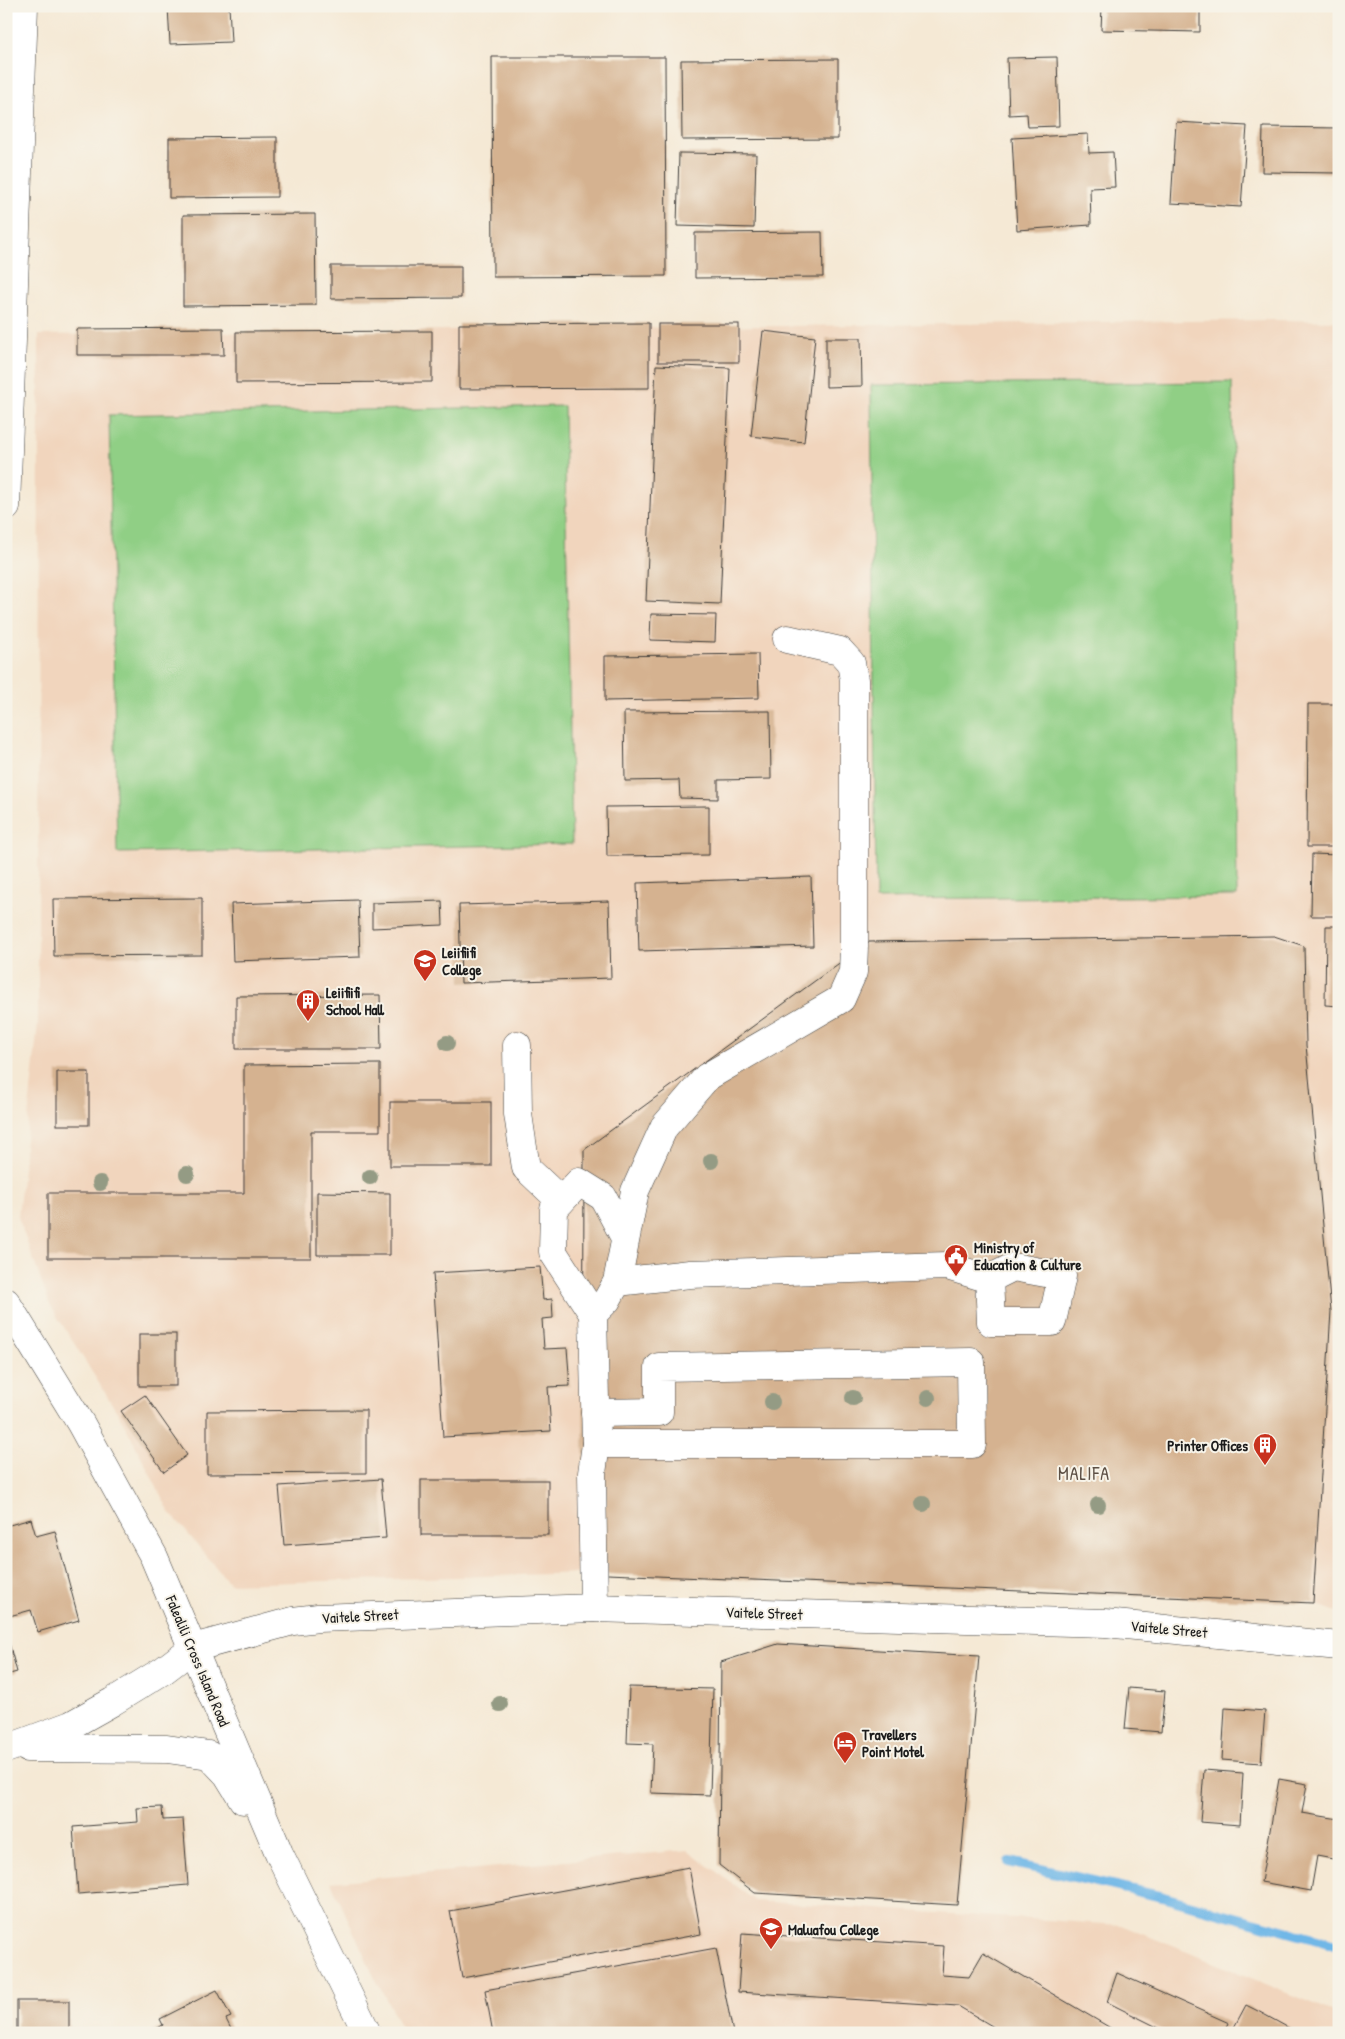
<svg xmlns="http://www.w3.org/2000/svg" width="1345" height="2039" font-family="'Patrick Hand',sans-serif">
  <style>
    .built { fill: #f1d5bd }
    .green { fill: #90cf85; stroke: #567650 }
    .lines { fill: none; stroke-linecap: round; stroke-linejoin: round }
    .stream { stroke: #6fb7e7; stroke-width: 10 }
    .building { fill: #d5b290 }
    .minor-casing { stroke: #3d3b38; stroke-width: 29 }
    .major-casing { stroke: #3d3b38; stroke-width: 29 }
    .minor { stroke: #fff; stroke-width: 28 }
    .major { stroke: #fff; stroke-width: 28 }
    .tree { fill: #949b84 }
    .labels { text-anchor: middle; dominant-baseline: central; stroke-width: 4; stroke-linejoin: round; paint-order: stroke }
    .poi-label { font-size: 15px; font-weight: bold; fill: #1c1c1c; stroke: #f7f3e8; text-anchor: start }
    .street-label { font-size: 15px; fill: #1c1c1c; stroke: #f7f3e8 }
    .quarter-label { font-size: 18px; letter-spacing: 1px; fill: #5d5045; stroke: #f7f3e8 }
  </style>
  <rect width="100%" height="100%" fill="#f7f3e8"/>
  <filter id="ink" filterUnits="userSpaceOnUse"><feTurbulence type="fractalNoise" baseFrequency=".02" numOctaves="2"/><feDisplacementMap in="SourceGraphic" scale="10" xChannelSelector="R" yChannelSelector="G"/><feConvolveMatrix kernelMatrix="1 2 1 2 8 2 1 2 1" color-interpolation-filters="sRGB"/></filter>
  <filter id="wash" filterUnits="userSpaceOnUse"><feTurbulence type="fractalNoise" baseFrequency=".0096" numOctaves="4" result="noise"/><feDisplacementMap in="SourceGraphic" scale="20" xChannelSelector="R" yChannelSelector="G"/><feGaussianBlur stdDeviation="1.12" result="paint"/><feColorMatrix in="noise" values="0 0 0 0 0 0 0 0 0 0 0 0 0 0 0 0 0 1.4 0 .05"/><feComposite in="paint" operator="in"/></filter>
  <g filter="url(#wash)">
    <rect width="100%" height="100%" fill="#f5e9d5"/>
    <g class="built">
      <polygon points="1275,320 1339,321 1339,1613 1313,1603 1319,1191 1306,1045 1304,947 1274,936 868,942 584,1150 583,1573 230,1584 169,1511 124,1423 50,1305 18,1217 38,1023 39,335"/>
      <polygon points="688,1850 755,1901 1121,1925 1339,2014 1339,2033 404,2033 373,1974 331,1882"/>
    </g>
    <g class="green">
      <polygon points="1232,382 1237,896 876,899 871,385"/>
      <polygon points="564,406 572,844 117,853 109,415"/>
    </g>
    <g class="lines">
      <polyline class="stream" points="1009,1862 1163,1897 1339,1946"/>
    </g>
    <g id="blocks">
      <g class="building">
        <polygon points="168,6 229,6 231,42 170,44"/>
        <polygon points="1102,6 1200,6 1200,32 1101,30"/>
        <polygon points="492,57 665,57 666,276 493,277"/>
        <polygon points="1057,57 1059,126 1028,127 1027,114 1009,115 1007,58"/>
        <polygon points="838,59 838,139 682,140 681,60"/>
        <polygon points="1176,122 1247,126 1241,207 1171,203"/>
        <polygon points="1263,127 1339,128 1339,173 1262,172"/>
        <polygon points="1088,134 1089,153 1113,152 1115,187 1090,188 1091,225 1017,230 1012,138"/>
        <polygon points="277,137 277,197 169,198 169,138"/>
        <polygon points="679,153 756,154 754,228 677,226"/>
        <polygon points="315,214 316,305 183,306 183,215"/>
        <polygon points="822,232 823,277 695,278 695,233"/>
        <polygon points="331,266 461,266 461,298 331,299"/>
        <polygon points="649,323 649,388 459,389 459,324"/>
        <rect x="658" y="324" width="81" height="38"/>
        <polygon points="223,328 224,355 77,355 77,329"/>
        <polygon points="432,331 432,382 236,383 236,332"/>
        <polygon points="763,331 815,337 804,442 751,436"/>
        <polygon points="826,338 861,338 862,386 826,387"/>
        <polygon points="656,365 730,368 720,604 646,601"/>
        <polygon points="651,614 716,615 715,642 650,640"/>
        <polygon points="758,654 759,698 605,701 605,656"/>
        <polygon points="1308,704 1339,704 1339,847 1307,847"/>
        <polygon points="770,711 771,779 718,780 718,799 680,798 679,780 625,781 624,712"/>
        <polygon points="709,806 709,855 607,856 606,807"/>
        <polygon points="1312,854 1339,855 1339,916 1311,916"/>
        <polygon points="811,877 813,946 639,951 637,883"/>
        <polygon points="202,898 202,955 54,956 53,899"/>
        <polygon points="358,900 360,957 233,961 231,904"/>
        <polygon points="442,901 443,925 372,928 372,903"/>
        <polygon points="609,901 611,978 461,983 459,905"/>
        <polygon points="1326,926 1339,926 1339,1006 1325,1005"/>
        <polygon points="1274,936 1304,946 1306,1045 1331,1311 1313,1603 583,1573 584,1150 868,942"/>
        <polygon points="380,995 381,1049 236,1049 236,996"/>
        <polygon points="380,1064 380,1131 311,1131 311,1258 48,1258 48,1193 244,1193 244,1065"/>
        <rect x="57" y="1072" width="32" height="53"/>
        <rect x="390" y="1102" width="101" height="64"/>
        <polygon points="317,1192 390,1193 390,1255 317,1255"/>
        <polygon points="540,1267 543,1300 552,1299 553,1318 542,1319 544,1349 567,1348 570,1386 548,1387 551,1431 443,1437 433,1273"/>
        <rect x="139" y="1334" width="37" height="52"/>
        <polygon points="145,1395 187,1455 164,1472 121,1411"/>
        <polygon points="366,1410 366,1473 207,1474 207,1411"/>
        <polygon points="381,1479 386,1538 284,1545 279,1486"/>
        <rect x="421" y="1480" width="127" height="55"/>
        <polygon points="31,1519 36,1536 55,1531 79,1620 38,1632 31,1610 6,1617 6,1526"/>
        <polygon points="6,1632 17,1672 6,1675"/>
        <polygon points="778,1644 979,1656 957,1905 755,1893 719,1865 721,1662"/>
        <polygon points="629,1687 713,1689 710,1795 651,1793 653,1744 627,1743"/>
        <polygon points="1129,1688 1165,1691 1161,1732 1125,1729"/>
        <polygon points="1225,1708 1265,1711 1261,1763 1222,1760"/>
        <polygon points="1204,1770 1243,1773 1240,1825 1200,1822"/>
        <polygon points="1279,1779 1307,1784 1302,1813 1339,1819 1338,1860 1317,1856 1311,1891 1261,1882"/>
        <polygon points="162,1807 163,1820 183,1819 188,1885 78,1894 73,1827 138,1822 137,1808"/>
        <polygon points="689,1867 701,1934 462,1978 450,1911"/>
        <polygon points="742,1933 944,1946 942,1975 969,1977 983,1953 1119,2033 1004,2033 958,2006 738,1992"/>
        <polygon points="716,1948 733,2033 493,2033 485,1990"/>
        <polygon points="1117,1973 1229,2023 1224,2033 1169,2033 1107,2002"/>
        <polygon points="217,1990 231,2017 226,2019 233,2033 149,2033 163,2025 160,2019"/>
        <rect x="17" y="2001" width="52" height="30"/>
        <polygon points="1246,2005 1256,2010 1298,2033 1231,2033"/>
      </g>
    </g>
  </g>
  <g filter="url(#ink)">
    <use href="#blocks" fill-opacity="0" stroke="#3d3b38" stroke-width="1"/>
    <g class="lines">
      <g class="minor-casing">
        <g id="minor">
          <polyline points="517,1045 518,1114 526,1168 561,1201"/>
          <polyline points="617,1282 690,1274 947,1266 989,1279 1013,1267 1062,1276 1052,1322 991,1322 989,1279"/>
          <polyline points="593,1314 553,1252 554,1209 579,1182 603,1197 625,1238"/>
          <polyline points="595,1413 659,1412 659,1367 971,1362 972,1444 596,1444"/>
          <polyline points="594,1608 592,1473 596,1444 593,1314 607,1300 617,1282 635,1191 664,1127 707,1077 841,999 853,972 854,946 854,680 851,663 840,651 787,639"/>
        </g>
      </g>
      <g class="major-casing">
        <g id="major">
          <polyline points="6,507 24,6"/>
          <polyline points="6,1302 81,1424 154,1557 279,1853 367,2033"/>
          <polyline points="27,1748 167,1749 209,1755 227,1774 243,1800"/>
          <polyline points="6,1749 71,1725 112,1702 164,1670 193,1648 293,1621 318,1618 594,1608 1105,1623 1339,1646"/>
        </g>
      </g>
      <use href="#minor" class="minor"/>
      <use href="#major" class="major"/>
    </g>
    <g class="tree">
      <circle cx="447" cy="1043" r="8"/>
      <circle cx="711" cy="1161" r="8"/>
      <circle cx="187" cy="1174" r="8"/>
      <circle cx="370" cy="1177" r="8"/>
      <circle cx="100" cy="1183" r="8"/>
      <circle cx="853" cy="1398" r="8"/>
      <circle cx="928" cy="1398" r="8"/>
      <circle cx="772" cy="1402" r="8"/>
      <circle cx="923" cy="1504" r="8"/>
      <circle cx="1098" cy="1505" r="8"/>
      <circle cx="500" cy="1704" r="8"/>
    </g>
  </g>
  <defs>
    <g id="university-pin" transform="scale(1.25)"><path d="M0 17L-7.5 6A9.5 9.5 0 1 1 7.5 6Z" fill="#c8321e" stroke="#f7f3e8"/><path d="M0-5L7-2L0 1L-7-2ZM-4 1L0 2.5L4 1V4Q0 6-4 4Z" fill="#fff"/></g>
    <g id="building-pin" transform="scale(1.25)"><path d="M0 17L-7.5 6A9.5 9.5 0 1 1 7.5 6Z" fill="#c8321e" stroke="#f7f3e8"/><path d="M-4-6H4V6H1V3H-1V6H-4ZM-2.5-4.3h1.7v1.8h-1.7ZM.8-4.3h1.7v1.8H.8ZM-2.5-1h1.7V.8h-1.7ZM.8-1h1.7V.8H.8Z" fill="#fff"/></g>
    <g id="civic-pin" transform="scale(1.25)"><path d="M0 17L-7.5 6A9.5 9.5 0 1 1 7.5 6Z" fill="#c8321e" stroke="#f7f3e8"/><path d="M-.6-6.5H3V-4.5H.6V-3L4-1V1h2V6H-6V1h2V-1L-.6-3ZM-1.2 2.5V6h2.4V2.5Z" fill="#fff"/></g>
    <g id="hotel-pin" transform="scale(1.25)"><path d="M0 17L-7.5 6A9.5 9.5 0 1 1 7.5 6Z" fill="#c8321e" stroke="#f7f3e8"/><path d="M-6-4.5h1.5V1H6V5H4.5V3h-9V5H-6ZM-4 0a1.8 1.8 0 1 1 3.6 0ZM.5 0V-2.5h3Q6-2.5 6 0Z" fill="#fff"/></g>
    <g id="school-pin" transform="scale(1.25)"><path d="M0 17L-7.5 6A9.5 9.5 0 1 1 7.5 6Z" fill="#c8321e" stroke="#f7f3e8"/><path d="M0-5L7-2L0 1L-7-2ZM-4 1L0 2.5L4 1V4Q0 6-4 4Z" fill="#fff"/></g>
  </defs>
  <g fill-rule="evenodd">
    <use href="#university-pin" x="425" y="961"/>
    <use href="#building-pin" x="308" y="1001"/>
    <use href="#civic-pin" x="956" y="1256"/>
    <use href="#building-pin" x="1265" y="1445"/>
    <use href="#hotel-pin" x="845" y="1743"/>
    <use href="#school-pin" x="771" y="1929"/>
  </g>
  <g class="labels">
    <g class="poi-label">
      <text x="442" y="952">Leiifiifi<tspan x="442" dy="17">College</tspan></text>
      <text x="326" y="992">Leiifiifi<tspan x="326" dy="17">School Hall</tspan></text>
      <text x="974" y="1247">Ministry of<tspan x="974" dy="17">Education &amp; Culture</tspan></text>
      <text x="1248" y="1445" text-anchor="end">Printer Offices</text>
      <text x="862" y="1734">Travellers<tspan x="862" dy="17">Point Motel</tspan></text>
      <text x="788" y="1929">Maluafou College</text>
    </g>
    <g class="street-label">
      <text transform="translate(764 1613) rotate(2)">Vaitele Street</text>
      <text transform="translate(360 1616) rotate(-3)">Vaitele Street</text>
      <text transform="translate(1169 1629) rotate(5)">Vaitele Street</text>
      <text transform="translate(198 1661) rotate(67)">Falealili Cross Island Road</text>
    </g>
    <g class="quarter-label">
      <text x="1084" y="1473">MALIFA</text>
    </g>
  </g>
  <rect width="1345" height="2039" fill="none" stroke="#f7f3e8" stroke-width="25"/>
</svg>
